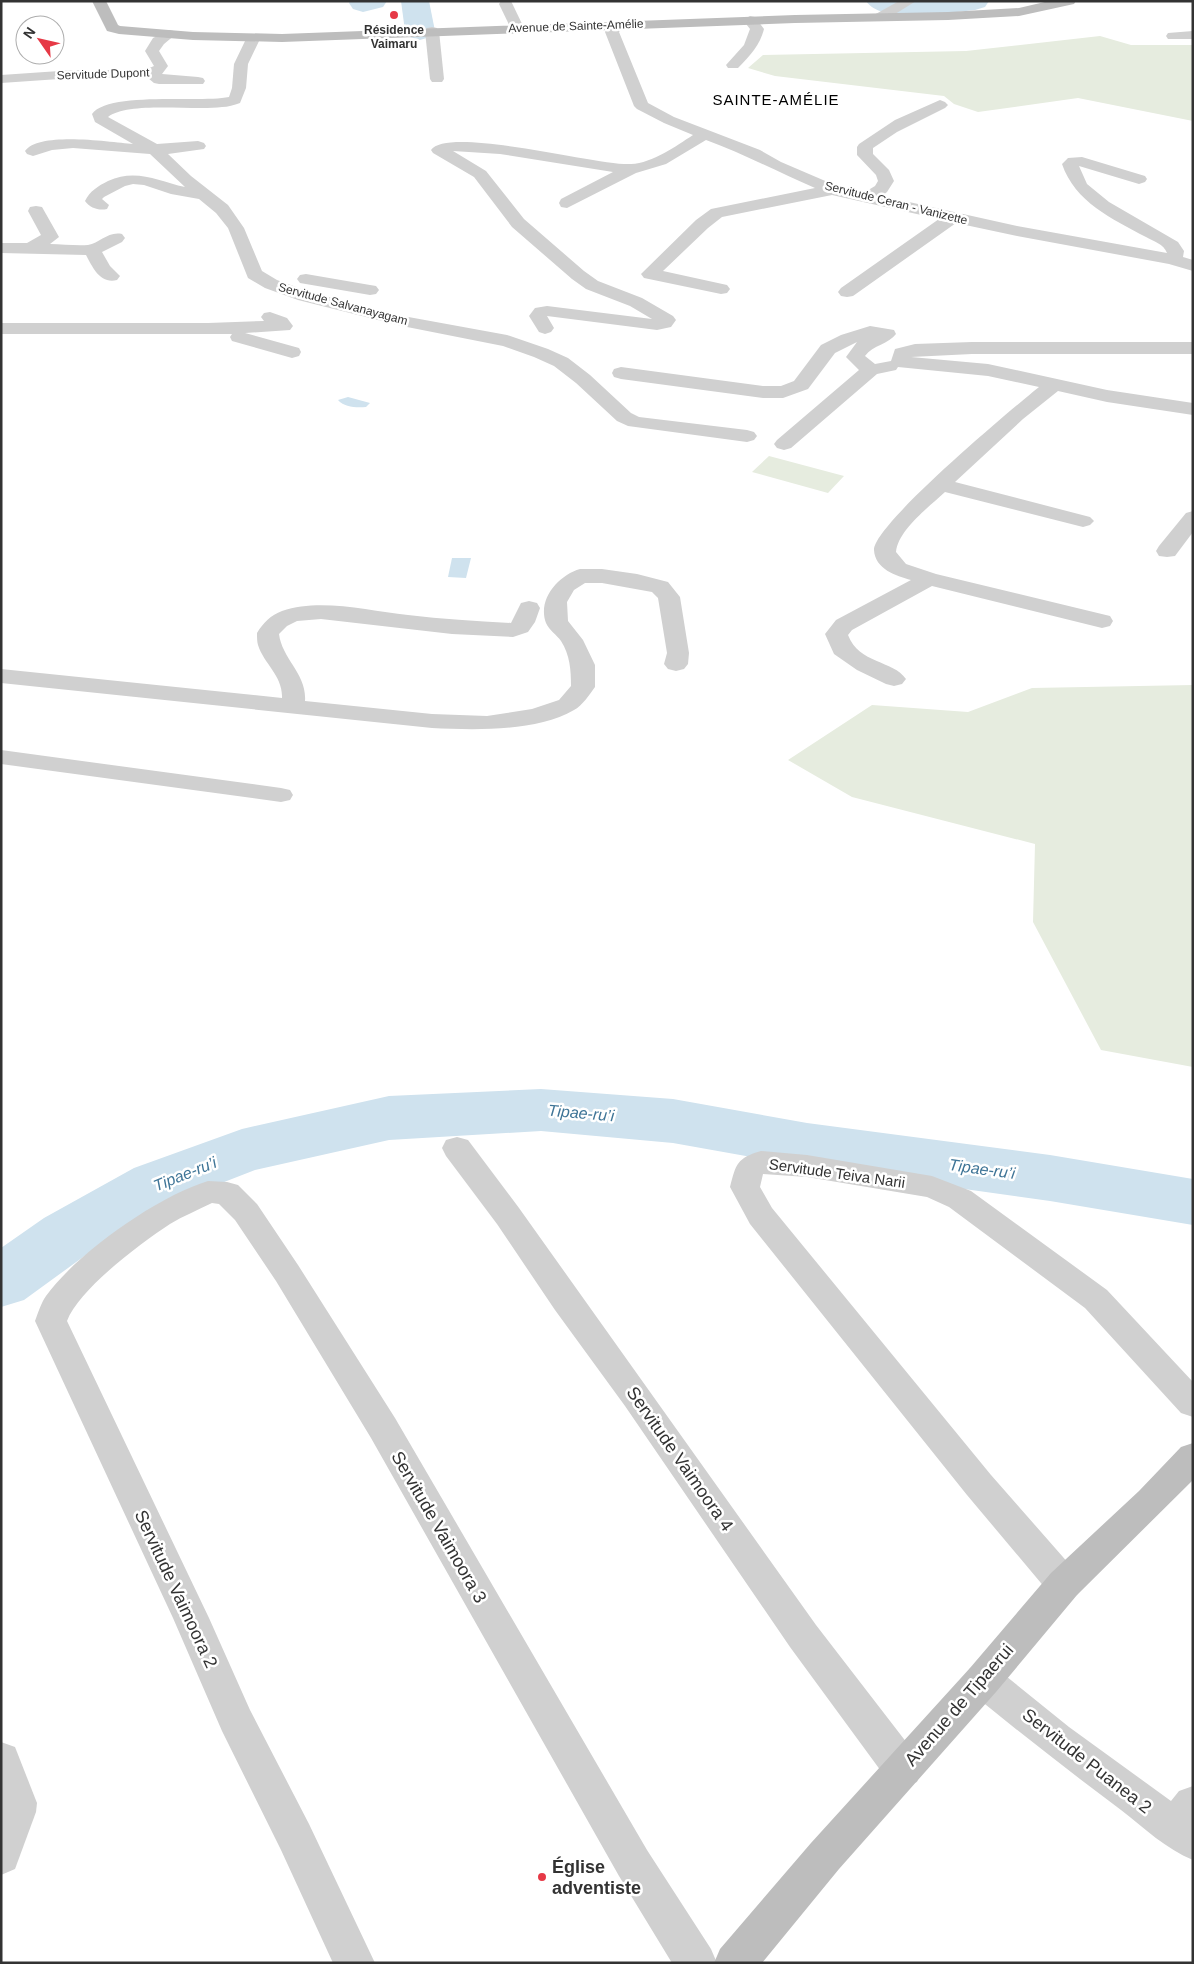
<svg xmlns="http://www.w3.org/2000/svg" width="1194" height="1964" font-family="Arial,sans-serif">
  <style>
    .green { fill: #e6ecdf }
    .water { fill: #cfe2ee }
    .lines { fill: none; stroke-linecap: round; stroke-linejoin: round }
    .river { fill: #cfe2ee; fill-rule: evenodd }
    .street { fill: #d0d0d0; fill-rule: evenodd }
    .secondary { fill: #bdbdbd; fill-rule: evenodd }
    .poi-dot { fill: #e63946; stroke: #fff; stroke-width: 2 }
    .labels { text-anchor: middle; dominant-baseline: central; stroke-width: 5; stroke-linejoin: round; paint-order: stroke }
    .far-street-label { font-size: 12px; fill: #333; stroke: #fff }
    .far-poi-label { font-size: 12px; font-weight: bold; fill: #333; stroke: #fff }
    .far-quarter-label { font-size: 15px; letter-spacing: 1px; fill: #000; stroke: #fff }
    .street-label { font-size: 15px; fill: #333; stroke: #fff }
    .water-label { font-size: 16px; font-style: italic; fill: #3f7597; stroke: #fff }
    .near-street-label { font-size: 18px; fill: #333; stroke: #fff }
    .near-poi-label { font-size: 18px; font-weight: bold; fill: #333; stroke: #fff; text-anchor: start }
  </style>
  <rect width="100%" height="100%" fill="#fff"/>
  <g class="green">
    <polygon points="1100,36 1131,45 1193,45 1193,121 1078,98 978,112 954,104 944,96 775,76 748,68 763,55 966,51"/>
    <polygon points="769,456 844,476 828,493 752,472"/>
    <polygon points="1193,685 1193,1067 1101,1050 1033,922 1035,844 852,797 788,760 872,705 968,712 1032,688"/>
  </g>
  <g class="water">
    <path d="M348,397l22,6 -4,4c-10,1 -22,0 -28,-7z"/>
    <polygon points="452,558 471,558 466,578 448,577"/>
  </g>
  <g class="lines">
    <g class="river">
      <polygon points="350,1 387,1 383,7 363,12 353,9 349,3"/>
      <polygon points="401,1 429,1 435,31 430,37 420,40 410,37 405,31"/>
      <path d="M866,1h123l-4,6 -10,3c-26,2 -93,15 -109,-9z"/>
      <polygon points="541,1089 673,1099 807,1123 1050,1155 1193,1179 1193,1225 1050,1201 807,1167 673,1143 541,1131 389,1140 255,1170 178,1200 90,1252 24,1300 1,1307 1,1248 44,1218 134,1168 242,1129 389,1096"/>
    </g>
    <g class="street">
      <polygon points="501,1 511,1 524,28 522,31 512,31 499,4"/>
      <polygon points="899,1 916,1 884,21 874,21 872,18 874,15"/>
      <path d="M750,16l5,1 9,12c-4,16 -14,27 -26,39h-10l-2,-3 18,-20 6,-16 -7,-9z"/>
      <path d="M617,21l5,1 2,3 -5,7 29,71 26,14 86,33 21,12 56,24 28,6 10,-6 3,-5 -2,-6 -19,-20v-8l2,-3 36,-24 45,-20 5,2 3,3 -3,3 -48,24 -24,16v6l16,16 5,11 -7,11 -5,4 135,30 150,27c-3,-9 -14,-12 -21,-16 -34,-18 -71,-35 -84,-73l6,-6 14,-1 63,19 2,3 -2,3 -6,2 -60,-18 8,18 22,18 69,40 6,9 -1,6 10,3v11l-24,-7 -152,-28 -61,-13 -103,73 -6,1 -6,-1 -3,-4 3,-4 98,-69 -107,-24 -110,22 -14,11 -45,43 64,14 3,4 -3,4 -6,1 -77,-16 -3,-4 55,-54 15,-11 104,-21c-37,-16 -71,-34 -109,-48l-40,24 -30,9 -69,35 -6,-1 -2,-4 2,-4 52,-27 -113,-18 -47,-3 33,20 38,48 60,52 14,10 44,17 31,18 3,4 -5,7 -14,3 -110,-14 7,12 -3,4 -6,2 -6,-2 -10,-16 6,-8 12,-2 105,13 -22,-13 -44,-17 -14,-10 -60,-52 -38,-50 -41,-24 -2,-3c17,-25 166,16 200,14 22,-1 45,-18 62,-29l-29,-12 -27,-14 -3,-3 -29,-74 7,-10z"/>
      <polygon points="432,27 437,28 439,31 444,79 442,82 432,82 430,79 425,31 427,28"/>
      <polygon points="169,30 174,31 176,34 164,44 159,51 168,66 162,74 198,77 203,78 205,81 203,84 159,84 154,83 148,78 74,78 1,83 1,75 74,70 145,70 154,66 145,51 153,38"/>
      <polygon points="1193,31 1193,39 1168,39 1166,36 1168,33"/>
      <path d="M253,35l5,1 2,3 -12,25 -2,24 -6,15c-6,2 -12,4 -18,4 -28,4 -94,-6 -114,10l49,27 41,-3 6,2 2,3 -2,3 -36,5 23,22 37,29 16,23 18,43 15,9 33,12 93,24 104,19 41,14 20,9 22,17 41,38 8,4 108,13 7,2 3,4 -3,4 -7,2 -119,-16 -11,-5 -41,-38 -22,-17 -20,-9 -31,-11 -101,-20 -104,-26 -33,-12 -17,-10 -20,-50 -12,-15 -17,-14 -28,-5 -27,-9 -11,-1 -8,2 -21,11 -2,2 7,6 -2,4c-8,2 -17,-1 -22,-8 5,-10 13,-15 23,-20 28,-13 50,0 77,6l-35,-33 -77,-6 -21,2 -19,6 -6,-2 -2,-3c14,-20 85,-9 108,-7l-38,-22 -3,-8c16,-23 109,-11 137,-17l3,-9 2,-24 12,-25 2,-3z"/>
      <path d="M36,206l6,1 17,30 -9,7c12,0 26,2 38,1 12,-2 20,-14 34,-11l3,4 -3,4 -20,10 8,14 10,10 -3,4c-17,4 -24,-12 -31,-25l-85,-2v-10h26l14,-8 -13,-24 2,-4z"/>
      <polygon points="306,274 370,285 376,286 379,290 376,294 370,295 300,283 297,279 300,275"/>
      <polygon points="270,312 287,318 293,326 290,330 245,333 299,348 301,352 299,356 292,358 232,341 230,337 232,334 1,334 1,323 208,323 264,321 261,317 264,313"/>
      <path d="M870,326l24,4 2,4c-7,10 -23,11 -31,22l10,8 16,-3 4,-12 20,-5 57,-2h221v12h-221l-61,3 77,7 119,26 86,13v12l-86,-13 -49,-11 -35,28 -68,63 135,35 4,4 -4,4 -7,2 -138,-35c-16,15 -47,38 -49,60l10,12 30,10 174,42 3,5 -3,5 -8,2 -170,-42 -80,44 -4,5c11,29 45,25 58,44l-4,5 -8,2 -8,-2 -29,-14 -23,-16 -9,-20 11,-14 75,-40c-15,-4 -36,-11 -37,-30 -1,-25 139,-142 165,-163l-51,-11 -90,-9 -2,3 -19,4 -86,74 -7,2 -7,-2 -3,-4 3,-4 82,-70 -13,-13 11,-15 -22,11 -27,36 -25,9h-20l-142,-19 -7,-2 -2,-4 2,-4 7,-2 142,19h18l13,-5 27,-36 20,-10z"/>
      <polygon points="1193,511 1193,532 1175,556 1167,557 1159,556 1156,551 1159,546 1186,513"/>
      <path d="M580,569h22l35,5 31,8 12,15 9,56 -1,11 -4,5 -8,2 -8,-2 -4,-5 3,-11 -9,-55 -6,-6 -50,-9h-17l-11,7 -7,12 1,19 15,19 12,25v22c-5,7 -13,19 -21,23 -38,22 -100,20 -142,18l-431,-45v-14l281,29c1,-22 -18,-34 -24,-53 -1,-3 -1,-8 -1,-12 6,-10 14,-18 25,-22 39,-13 86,0 126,4 34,4 68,6 103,8l10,-20 8,-2 8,2 3,5 -5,14 -7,10 -15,5 -61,-3 -131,-15 -24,2 -10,5 -8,8c3,25 28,40 26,67l127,13 55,2 45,-7 27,-9 12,-14c0,-16 -1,-31 -10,-45 -4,-6 -12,-11 -15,-18 -9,-24 13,-48 34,-54z"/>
      <polygon points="1,750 281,788 290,790 293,795 290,800 281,802 1,764"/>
      <polygon points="457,1137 468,1140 519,1208 816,1625 917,1756 922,1769 917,1782 903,1787 889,1782 790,1647 625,1406 555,1310 497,1224 446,1156 442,1148 446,1140"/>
      <path d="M761,1151l46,4 125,21 39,15 136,99 86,92v35l-12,-4 -96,-105 -136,-101 -22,-10 -120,-20 -44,-3 -3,13 12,21 219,267 86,98 5,11 -5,11 -13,4 -13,-4 -84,-100 -217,-271 -20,-37c6,-23 7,-29 31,-36z"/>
      <path d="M208,1181l19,1 11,3 19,19 41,61 97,153 252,432 64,99 6,14h-45l-53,-87 -248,-438 -95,-157 -41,-61 -16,-16 -7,-1c-14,7 -29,13 -42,21 -29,19 -91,65 -103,97l142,297 41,92 59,114 66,139h-42l-52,-113 -59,-119 -49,-113 -138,-297c3,-8 6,-18 11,-25 31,-43 112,-100 162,-115z"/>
      <path d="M983,1663l13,5 73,59 102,74 8,-10 14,-5v74c-27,-11 -49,-32 -72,-50 -51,-38 -102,-78 -151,-118l-6,-12 6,-12z"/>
      <polygon points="1,1742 15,1747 37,1803 36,1812 15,1869 1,1875"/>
    </g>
    <g class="secondary">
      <polygon points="92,1 106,1 118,25 120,26 193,32 282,34 795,15 948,12 1019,8 1049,1 1076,1 1074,4 1019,16 948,20 795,23 282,42 193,40 119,34 107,31"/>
      <polygon points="1193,1443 1193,1480 1077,1595 996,1692 839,1869 762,1963 714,1963 720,1949 811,1843 970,1668 1051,1573 1139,1491 1181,1447"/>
    </g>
  </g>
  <g class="poi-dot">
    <circle cx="394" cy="15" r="5"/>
    <circle cx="542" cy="1877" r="5"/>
  </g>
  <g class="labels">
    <g class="far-street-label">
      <text transform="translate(576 26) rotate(-2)">Avenue de Sainte-Amélie</text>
      <text transform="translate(103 74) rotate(-2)">Servitude Dupont</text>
      <text transform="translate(896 203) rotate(14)">Servitude Ceran - Vanizette</text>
      <text transform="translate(343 304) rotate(15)">Servitude Salvanayagam</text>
    </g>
    <g class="far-poi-label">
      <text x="394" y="30">Résidence<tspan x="394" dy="14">Vaimaru</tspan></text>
    </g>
    <g class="far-quarter-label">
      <text x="776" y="99">SAINTE-AMÉLIE</text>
    </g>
    <g class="street-label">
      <text transform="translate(837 1173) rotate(8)">Servitude Teiva Narii</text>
    </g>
    <g class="water-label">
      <text transform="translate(581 1113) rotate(5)">Tipae-ru’i</text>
      <text transform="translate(982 1169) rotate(8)">Tipae-ru’i</text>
      <text transform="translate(185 1174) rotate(-22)">Tipae-ru’i</text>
    </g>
    <g class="near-street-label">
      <text transform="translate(680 1459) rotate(55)">Servitude Vaimoora 4</text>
      <text transform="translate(439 1527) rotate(60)">Servitude Vaimoora 3</text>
      <text transform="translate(176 1589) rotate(65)">Servitude Vaimoora 2</text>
      <text transform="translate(959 1705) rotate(-49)">Avenue de Tipaerui</text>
      <text transform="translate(1087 1761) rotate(38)">Servitude Puanea 2</text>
    </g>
    <g class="near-poi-label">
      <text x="552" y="1867">Église<tspan x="552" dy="21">adventiste</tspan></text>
    </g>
  </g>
  <rect width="1194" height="1964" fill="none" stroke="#333333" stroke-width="5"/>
  <g transform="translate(40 40) rotate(304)"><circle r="24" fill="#ffffff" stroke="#adadad"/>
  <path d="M0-4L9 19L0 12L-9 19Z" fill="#e63946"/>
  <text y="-8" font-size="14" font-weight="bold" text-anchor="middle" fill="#333333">N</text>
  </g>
</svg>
